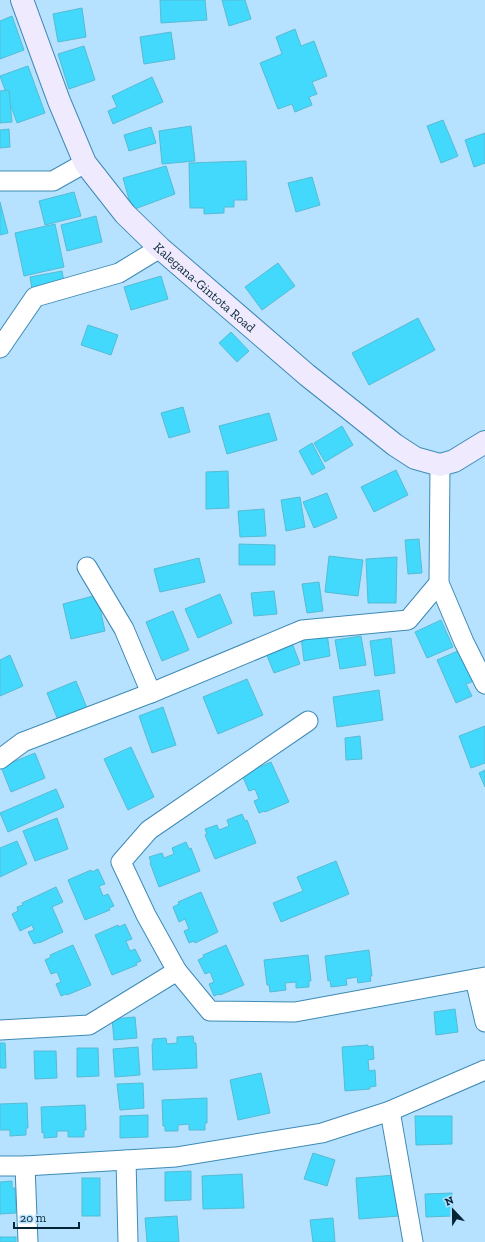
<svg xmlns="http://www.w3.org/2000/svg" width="485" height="1242" font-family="'Zilla Slab',serif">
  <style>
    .building { fill: #42d9fc; stroke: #57bbd4 }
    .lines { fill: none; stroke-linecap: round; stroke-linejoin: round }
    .minor-casing { stroke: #3e8ab5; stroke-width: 21 }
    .secondary-casing { stroke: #3e8ab5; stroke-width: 24 }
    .minor { stroke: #fff; stroke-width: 19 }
    .secondary { stroke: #f0eaff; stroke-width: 22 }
    .labels { text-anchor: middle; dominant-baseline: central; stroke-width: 3.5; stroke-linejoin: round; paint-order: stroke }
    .street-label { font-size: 13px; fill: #032435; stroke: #b7e2ff }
  </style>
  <rect width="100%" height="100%" fill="#b7e2ff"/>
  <g class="building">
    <polygon points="160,0 205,0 207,20 161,23"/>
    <polygon points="222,0 245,0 251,19 229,26"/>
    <polygon points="82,8 86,37 58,42 53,14"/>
    <polygon points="12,16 24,50 0,59 0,21"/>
    <polygon points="295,29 301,46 314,41 327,76 312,82 317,94 309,97 312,105 295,112 292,104 278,109 260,63 282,54 276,37"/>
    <polygon points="171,32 175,59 144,64 140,37"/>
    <polygon points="84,46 95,80 69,89 58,54"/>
    <polygon points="28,66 45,113 17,123 0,76"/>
    <polygon points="152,77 163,102 113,124 108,111 117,107 112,96"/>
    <polygon points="9,90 12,122 0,123 0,91"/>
    <polygon points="443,120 458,156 441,163 427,126"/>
    <polygon points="191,126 195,161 162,164 159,131"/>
    <polygon points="151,127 156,143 129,151 124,135"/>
    <polygon points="9,129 10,147 0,148 0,130"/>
    <polygon points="485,133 485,163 474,167 465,140"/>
    <polygon points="246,161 247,200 234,200 234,207 224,207 224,213 204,214 204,208 190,208 189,163"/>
    <polygon points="166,166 175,194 132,210 123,178"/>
    <polygon points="312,177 320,205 296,212 288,183"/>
    <polygon points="74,192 81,216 45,225 39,201"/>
    <polygon points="0,202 8,233 0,235"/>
    <polygon points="96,216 102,242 67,251 61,225"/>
    <polygon points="55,224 64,267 24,276 15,233"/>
    <polygon points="278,263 295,286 262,310 245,287"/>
    <polygon points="62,271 64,282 32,289 30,277"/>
    <polygon points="161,276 168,299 131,310 124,287"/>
    <polygon points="418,318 435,350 369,385 352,353"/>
    <polygon points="88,325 118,335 111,355 81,345"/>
    <polygon points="231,332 249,351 237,362 219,343"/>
    <polygon points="183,407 190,432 169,438 161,413"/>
    <polygon points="269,413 277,440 227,454 219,426"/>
    <polygon points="342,426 353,445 325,462 314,443"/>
    <polygon points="312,443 325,468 312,475 299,451"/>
    <polygon points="396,470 408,495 374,512 361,487"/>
    <polygon points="228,471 229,508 206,509 206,472"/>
    <polygon points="327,493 337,518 314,528 303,502"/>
    <polygon points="300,497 305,527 286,531 281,500"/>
    <polygon points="264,509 266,536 240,537 238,511"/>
    <polygon points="419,539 422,573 408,574 405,540"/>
    <polygon points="239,544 275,545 275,565 239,565"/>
    <polygon points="329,556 363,560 358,596 325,592"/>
    <polygon points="397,557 396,603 368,603 366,559"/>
    <polygon points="199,558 205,582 160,592 154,569"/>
    <polygon points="319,582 323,611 307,613 302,584"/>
    <polygon points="274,591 277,614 254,616 251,593"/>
    <polygon points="220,594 232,623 198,638 185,609"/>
    <polygon points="97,595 105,631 71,639 63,604"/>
    <polygon points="173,611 189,650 162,661 146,622"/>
    <polygon points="441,620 453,647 427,658 415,632"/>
    <polygon points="327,633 330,656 304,661 301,637"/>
    <polygon points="361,636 366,665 340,669 335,640"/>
    <polygon points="391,638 395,673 375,676 370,641"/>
    <polygon points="292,643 300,664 274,673 266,653"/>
    <polygon points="460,650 474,681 466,684 472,696 456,703 437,660"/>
    <polygon points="10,655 23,686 0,696 0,660"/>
    <polygon points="247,679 263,715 218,734 203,697"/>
    <polygon points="76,681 87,708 58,720 47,693"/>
    <polygon points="379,690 383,720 337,727 333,697"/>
    <polygon points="163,707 176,745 152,753 139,716"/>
    <polygon points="485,726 485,763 471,768 459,736"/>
    <polygon points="360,736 362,759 346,760 345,738"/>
    <polygon points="131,747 154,797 128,810 104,759"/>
    <polygon points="35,753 45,778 11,792 1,767"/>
    <polygon points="271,762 289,802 265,812 264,811 259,813 254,801 259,799 255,789 249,791 243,777 249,774 248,772"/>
    <polygon points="485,770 485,787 479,773"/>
    <polygon points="56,789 64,807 8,832 0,813"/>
    <polygon points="242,814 245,821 247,820 256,843 215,859 205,835 207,834 205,829 217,825 219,830 229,826 227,820"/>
    <polygon points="57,818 68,849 35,861 23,831"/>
    <polygon points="17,841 27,864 0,877 0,848"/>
    <polygon points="186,842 189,849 191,848 200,871 159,887 150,863 151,862 149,857 162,853 164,858 174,854 172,848"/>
    <polygon points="336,861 349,894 281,922 273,903 303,891 297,877"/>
    <polygon points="98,869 105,884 99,886 103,896 108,894 114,906 109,908 110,910 85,920 68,880 91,870 92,872"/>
    <polygon points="56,887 63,902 52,907 63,932 39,943 39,942 34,944 28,932 34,930 32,925 20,931 12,914 18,911 17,907 23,905 22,903"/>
    <polygon points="201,892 218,932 195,943 194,941 189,943 184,931 189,929 185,919 179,922 173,907 179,904 178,902"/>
    <polygon points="125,924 132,939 126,941 130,951 135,949 141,961 136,963 137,965 112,975 95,935 118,925 119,927"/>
    <polygon points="73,945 91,985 67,995 66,994 61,996 56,984 61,982 57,972 51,974 45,960 51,957 50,955"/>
    <polygon points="226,945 244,985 220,995 219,994 214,996 209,984 214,982 210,972 205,974 198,960 204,957 203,955"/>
    <polygon points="369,950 372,976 370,976 371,981 358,983 357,977 346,979 347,985 331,987 330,980 328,981 325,956"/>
    <polygon points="308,955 311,981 309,981 309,987 296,988 296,982 285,983 286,990 270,992 269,985 267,985 264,960"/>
    <polygon points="455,1009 458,1032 436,1035 434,1012"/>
    <polygon points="135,1017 137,1038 114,1040 112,1019"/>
    <polygon points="193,1036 194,1043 196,1043 197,1068 153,1070 152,1044 153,1044 153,1039 166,1038 167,1044 177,1043 177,1037"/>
    <polygon points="0,1043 5,1043 6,1068 0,1068"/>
    <polygon points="368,1045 368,1047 373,1046 374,1059 368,1060 369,1071 375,1070 376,1086 370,1087 370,1089 345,1091 342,1047"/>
    <polygon points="138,1047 140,1075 115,1077 113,1049"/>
    <polygon points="77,1048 98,1048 99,1076 77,1077"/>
    <polygon points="34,1051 56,1051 57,1078 35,1079"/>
    <polygon points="261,1073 270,1113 238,1120 230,1080"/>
    <polygon points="143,1083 144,1108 120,1110 117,1084"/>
    <polygon points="207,1098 207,1123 205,1123 205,1130 189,1130 189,1124 178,1125 178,1131 165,1131 165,1126 163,1126 162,1100"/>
    <polygon points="27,1103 28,1128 26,1128 26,1135 10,1136 10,1130 0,1130 0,1104"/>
    <polygon points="85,1105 86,1130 84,1130 84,1137 68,1137 68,1131 57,1131 57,1137 44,1138 44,1132 42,1133 41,1107"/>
    <polygon points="148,1115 148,1137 120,1138 120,1116"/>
    <polygon points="415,1116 452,1116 452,1144 416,1145"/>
    <polygon points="313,1153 335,1160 327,1186 304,1179"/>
    <polygon points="191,1171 191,1200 165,1201 165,1172"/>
    <polygon points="242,1174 244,1208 203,1209 202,1176"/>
    <polygon points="396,1175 399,1216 359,1219 356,1178"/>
    <rect x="82" y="1178" width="18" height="38"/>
    <polygon points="12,1181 12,1188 15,1188 16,1213 0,1214 0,1182"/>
    <polygon points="452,1193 453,1216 426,1217 425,1194"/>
    <polygon points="177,1216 179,1242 147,1242 145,1218"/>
    <polygon points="333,1218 335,1242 313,1242 310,1220"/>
    <rect x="0" y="1237" width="16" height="5"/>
  </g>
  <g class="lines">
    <g class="minor-casing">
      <g id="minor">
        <polyline points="0,181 53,181 85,163"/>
        <polyline points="0,348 35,297 119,273 160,248"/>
        <polyline points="440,465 439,583 464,642 485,684"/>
        <polyline points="87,567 124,629 151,693"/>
        <polyline points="0,759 23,742 151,693 302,630 408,620 439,583"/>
        <polyline points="177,971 146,915 121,862 149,830 308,721"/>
        <polyline points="475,979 485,1022"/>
        <polyline points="0,1030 89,1025 177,971 210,1011 295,1012 485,977"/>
        <polyline points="390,1111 413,1242"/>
        <polyline points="126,1160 128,1242"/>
        <polyline points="0,1166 25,1166 176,1157 322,1133 390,1111 485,1070"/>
        <polyline points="25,1166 28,1242"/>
      </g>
    </g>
    <g class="secondary-casing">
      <g id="secondary">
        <path id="s1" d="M22,0l37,101 26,62 40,51 35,34 147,127 88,70 20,13 25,7 14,-4 31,-19"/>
      </g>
    </g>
    <use href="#minor" class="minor"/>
    <use href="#secondary" class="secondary"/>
  </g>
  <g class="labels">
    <g class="street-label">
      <text stroke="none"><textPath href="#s1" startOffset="348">Kalegana-Gintota Road</textPath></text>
    </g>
  </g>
  <g transform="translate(453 1210) rotate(338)" stroke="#b7e2ff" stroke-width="3" paint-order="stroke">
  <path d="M0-3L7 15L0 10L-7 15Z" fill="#032435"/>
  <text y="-6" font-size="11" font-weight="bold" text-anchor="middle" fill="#032435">N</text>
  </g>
  <path d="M14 1222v6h65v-6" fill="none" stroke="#032435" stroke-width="2"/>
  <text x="20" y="1222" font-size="12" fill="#032435" stroke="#b7e2ff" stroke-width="3" paint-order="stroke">20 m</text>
</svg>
